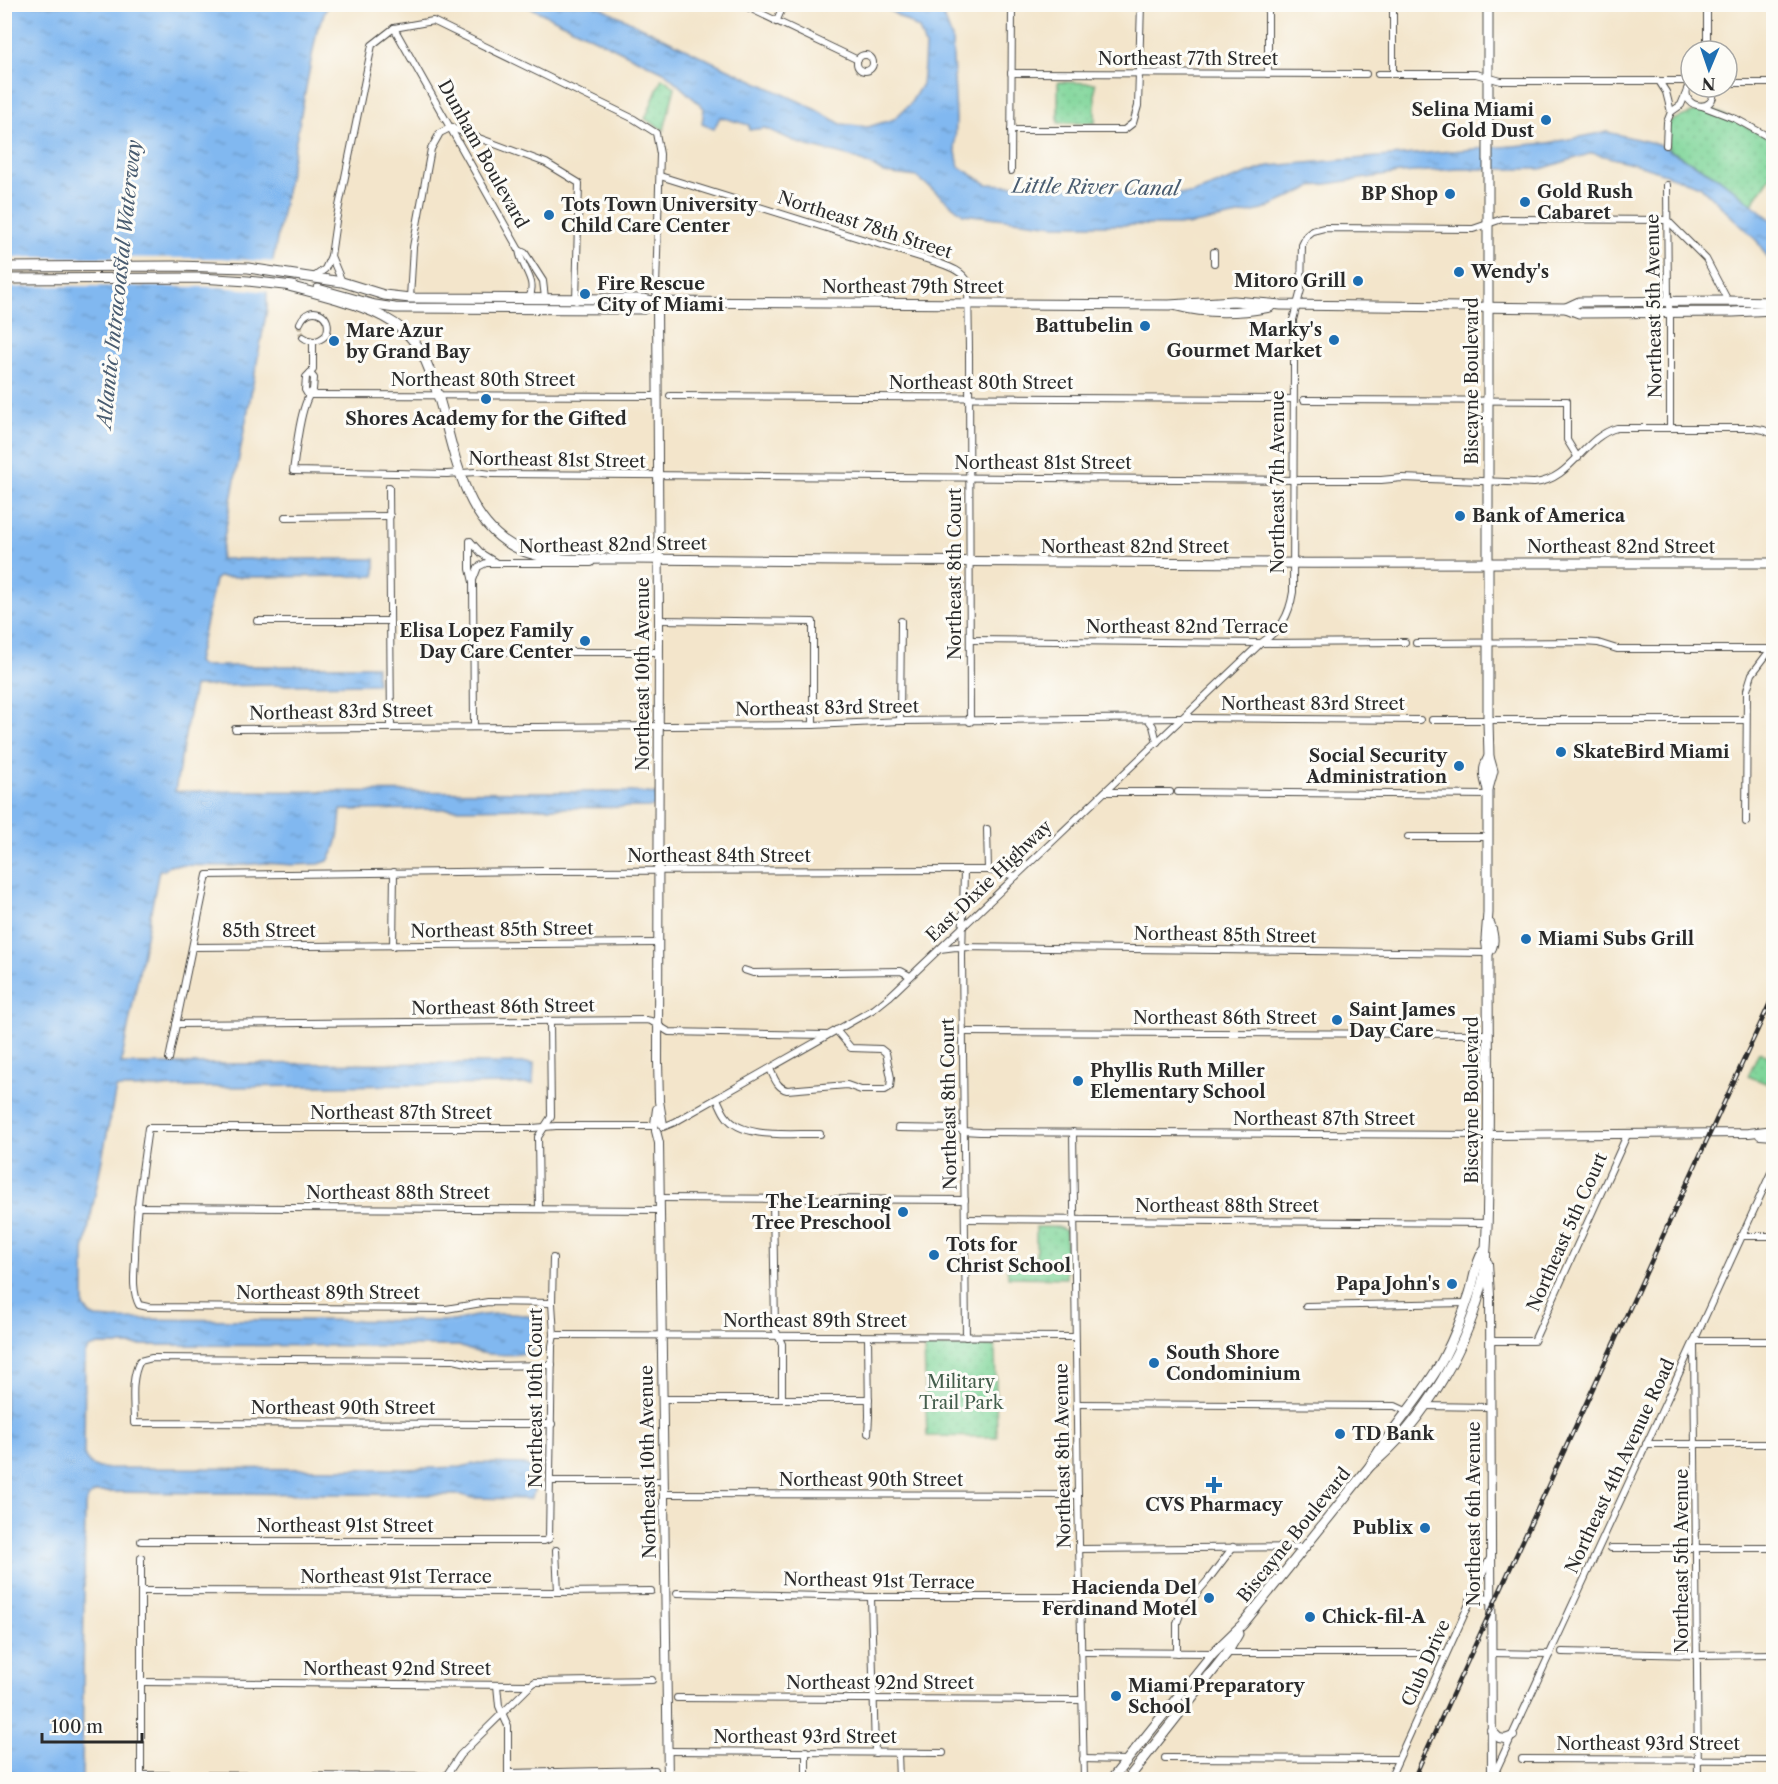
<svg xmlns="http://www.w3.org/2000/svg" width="1778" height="1784" font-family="'Libre Caslon Text',serif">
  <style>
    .park { fill: url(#park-dots); stroke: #558062; stroke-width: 1.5 }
    .water { fill: url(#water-ripples); stroke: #56728e; stroke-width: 1.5 }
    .pier { fill: #f3e5cb }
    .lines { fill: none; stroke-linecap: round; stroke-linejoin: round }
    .minor-tunnel { stroke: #cbc0ab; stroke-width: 6; stroke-dasharray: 6 3; stroke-linecap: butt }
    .minor-casing { stroke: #494743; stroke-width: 8 }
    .tertiary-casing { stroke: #494743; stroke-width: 10 }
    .secondary-casing { stroke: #494743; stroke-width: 10 }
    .primary-casing { stroke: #494743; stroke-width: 11 }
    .minor { stroke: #fff; stroke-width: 6 }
    .tertiary { stroke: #fff; stroke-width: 8 }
    .secondary { stroke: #fff; stroke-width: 8 }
    .primary { stroke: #fff; stroke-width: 9 }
    .rail-casing { stroke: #2b2b2b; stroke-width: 4.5 }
    .rail { stroke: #fdfcf7; stroke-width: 2; stroke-dasharray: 7; stroke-linecap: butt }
    .poi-dot { fill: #1f6fb2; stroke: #fdfcf7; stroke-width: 2 }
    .labels { text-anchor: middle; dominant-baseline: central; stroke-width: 6; stroke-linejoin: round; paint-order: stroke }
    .street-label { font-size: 18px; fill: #2b2b2b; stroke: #fdfcf7 }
    .poi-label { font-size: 18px; font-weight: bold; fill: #2b2b2b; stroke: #fdfcf7; text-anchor: start }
    .park-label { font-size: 18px; fill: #445e4c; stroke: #fdfcf7 }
    .water-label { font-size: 20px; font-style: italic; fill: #495c70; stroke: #fdfcf7 }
  </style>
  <defs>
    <pattern id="park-dots" width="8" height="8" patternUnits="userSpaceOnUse" patternTransform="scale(1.5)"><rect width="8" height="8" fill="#7fd69a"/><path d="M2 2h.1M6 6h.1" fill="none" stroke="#6eb885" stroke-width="1.8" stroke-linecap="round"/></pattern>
    <pattern id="water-ripples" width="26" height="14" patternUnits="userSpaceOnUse" patternTransform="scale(1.5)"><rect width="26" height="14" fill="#81b8f0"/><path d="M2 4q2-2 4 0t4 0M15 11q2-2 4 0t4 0" fill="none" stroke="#6a96c3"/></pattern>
  </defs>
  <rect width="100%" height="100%" fill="#fdfcf7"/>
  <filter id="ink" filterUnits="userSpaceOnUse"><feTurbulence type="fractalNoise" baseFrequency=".0167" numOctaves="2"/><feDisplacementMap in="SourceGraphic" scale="12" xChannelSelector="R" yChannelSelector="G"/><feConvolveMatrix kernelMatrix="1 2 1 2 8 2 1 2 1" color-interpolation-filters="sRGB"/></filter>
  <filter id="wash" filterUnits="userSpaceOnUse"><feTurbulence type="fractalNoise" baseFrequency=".008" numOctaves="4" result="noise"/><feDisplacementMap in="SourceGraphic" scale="24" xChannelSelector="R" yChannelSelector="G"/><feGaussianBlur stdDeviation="1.35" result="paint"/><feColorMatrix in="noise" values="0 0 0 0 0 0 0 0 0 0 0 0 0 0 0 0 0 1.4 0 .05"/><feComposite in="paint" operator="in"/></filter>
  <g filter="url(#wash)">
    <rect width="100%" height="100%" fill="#f3e5cb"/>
    <g class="park">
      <polygon points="662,78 675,87 664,130 645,119"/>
      <polygon points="1058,82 1095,83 1095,123 1058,123"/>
      <polygon points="1708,107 1773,140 1773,173 1752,204 1719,178 1668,149 1667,122"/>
      <polygon points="1759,1052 1773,1058 1773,1086 1748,1076"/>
      <polygon points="1036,1227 1058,1227 1066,1231 1066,1278 1008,1277 1007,1263 1036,1263"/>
      <polygon points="995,1346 997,1437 927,1436 924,1347"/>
    </g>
    <g class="water">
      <path d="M5,5h323l-11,25 -50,262v17l-47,250h155v17l-156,1 -4,3 -18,82 5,4h174l1,18 -183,2 -19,105 462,1 19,2v10l-3,3 -312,3c-2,21 -1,32 -13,51l-9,3 -27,1 -27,-2 -35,3 -61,-1 -4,5h-6l-38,194 413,-1 -1,21 -417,4 -32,163v56l6,8 7,3 15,1 341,2c8,-1 15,-4 23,-5 9,-2 37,-3 47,-1 17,2 23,24 9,35 -8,7 -44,5 -55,2 -6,-1 -12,-4 -18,-6l-360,-1 -10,3 -4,6 -1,101c3,8 7,10 15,13l305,1 57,-2 17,-4 44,1 8,4 4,24 -4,7 -58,-1 -11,-3 -365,-3c-7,4 -9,7 -11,14l-3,273 -77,1z"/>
      <polygon points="525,5 596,5 711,61 807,105 841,124 868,127 894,119 910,104 922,84 924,65 925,46 919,29 881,5 937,5 941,9 952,38 956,118 955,147 959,167 987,184 1191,194 1269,166 1548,143 1607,132 1658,144 1719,178 1773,221 1773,266 1757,241 1700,186 1636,164 1592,153 1541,169 1458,169 1400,173 1314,186 1263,210 1189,225 1055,225 963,214 917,177 884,173 873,166 851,157 801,144 765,128 749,130 749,125 720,117 714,129 702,124 704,108 664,72"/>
    </g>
    <polygon class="pier" points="35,257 221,258 275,262 270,292 220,287 190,287 48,286 5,288 5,258"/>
  </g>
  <g filter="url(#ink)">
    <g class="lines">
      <polyline class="minor-tunnel" points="300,323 300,330 303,337"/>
      <g class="minor-casing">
        <g id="minor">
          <polyline points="741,4 858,60"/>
          <polyline points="1707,4 1707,51"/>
          <polyline points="776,22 784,4"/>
          <path d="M394,28l125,222c2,18 19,30 10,48"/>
          <circle cx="865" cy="63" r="8"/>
          <polyline points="1011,73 1366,74"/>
          <polyline points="1268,74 1268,4"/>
          <polyline points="1378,74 1476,74 1501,81 1691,81"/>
          <polyline points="1393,74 1393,4"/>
          <polyline points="1659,81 1666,92 1671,112"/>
          <path d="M1691,82c-19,24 28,36 22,5"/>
          <polyline points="1727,83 1774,83"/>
          <polyline points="1702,106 1736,119 1774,140"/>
          <polyline points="452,128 546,163 579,183 576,301"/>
          <polyline points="1011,130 1124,130 1133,123 1138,106 1141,4"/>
          <polyline points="1666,145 1667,122 1671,112 1681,105 1686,93"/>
          <polyline points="1011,171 1012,4"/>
          <path d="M660,176l279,87c11,4 23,8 29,19l1,68"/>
          <polyline points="1667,185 1668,301 1670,312 1670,428"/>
          <polyline points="519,250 525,253 543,281 545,298"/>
          <polyline points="1214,252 1214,263"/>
          <polyline points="331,256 342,282"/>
          <polyline points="314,277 325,269 331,256 336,221 372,45 394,28 433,21 634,119 656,133 660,154 656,288 657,302"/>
          <polyline points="410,298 413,247 431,149 440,133 452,127"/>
          <path d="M300,323c9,-21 35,-9 26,12 -7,7 -15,8 -23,2"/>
          <polyline points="969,354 970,722"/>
          <polyline points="1294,357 1293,320 1301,290 1302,245 1307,235 1312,231 1324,228 1473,229 1502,219 1667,220 1706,259 1728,301"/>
          <path d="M310,373l4,5 -1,12c-13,13 -17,62 -20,81l154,3 29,-2 15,2 815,6h75l21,-2 132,5c38,-3 49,-46 83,-55h135l12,2 10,5"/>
          <polyline points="308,395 658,396"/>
          <polyline points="308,395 305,390 306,377 313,370 313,341"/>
          <polyline points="670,396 1293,399"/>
          <polyline points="1304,400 1567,401 1567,440 1578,458"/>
          <polyline points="389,487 391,727"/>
          <polyline points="285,517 390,516"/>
          <polyline points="470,541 470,569 473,582 474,726"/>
          <polyline points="471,542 482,554 495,562"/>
          <polyline points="473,580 478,567 486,563 591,563"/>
          <polyline points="659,620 813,622 813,725"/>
          <polyline points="257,621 390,621"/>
          <polyline points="970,640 1261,643 1405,642"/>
          <polyline points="1416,643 1583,642 1598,643 1617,649 1771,649"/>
          <polyline points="473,652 659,652"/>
          <polyline points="1148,719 1153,726 1157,742"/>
          <polyline points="1432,720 1746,720"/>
          <polyline points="900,721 901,621"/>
          <polyline points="235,729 813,725 900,721 1183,718 1420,720"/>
          <polyline points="1105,792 1170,792"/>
          <polyline points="1178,792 1488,795"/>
          <polyline points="1746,822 1747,690 1752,674 1774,645"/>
          <polyline points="987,829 988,870"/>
          <polyline points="1408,837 1488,837"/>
          <polyline points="964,870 962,956 966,1337"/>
          <polyline points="393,946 394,872"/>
          <polyline points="193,947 658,943"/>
          <polyline points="940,949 956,947 1488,953"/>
          <polyline points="744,970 753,973 901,971 910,976"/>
          <polyline points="176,1024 646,1020 651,1021 669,1032 826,1035"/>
          <polyline points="963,1032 1488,1034"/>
          <polyline points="169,1059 207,875 543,871 964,870 988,870 1016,876"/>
          <path d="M770,1069c4,8 7,19 17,21l60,-5 14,5h24l5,-3 1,-9 -5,-25 -5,-4 -30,-1 -15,-18"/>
          <path d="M717,1099c3,5 5,12 9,17 16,24 68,17 94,18"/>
          <path d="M663,1127l12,-5 199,-113 15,-12 372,-354c20,-14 28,-26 32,-51l1,-230"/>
          <polyline points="898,1128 959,1129 963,1131 980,1132 1488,1135"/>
          <polyline points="1073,1132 1078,1495 1084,1780"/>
          <polyline points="659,1198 965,1200"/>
          <polyline points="773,1199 775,1329 782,1344 782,1399"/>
          <polyline points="137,1207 659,1210"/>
          <polyline points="539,1209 538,1137 551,1117 550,1021"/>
          <polyline points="966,1219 1488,1223"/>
          <polyline points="1741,1236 1774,1236"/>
          <path d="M552,1303l-64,-1 -42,7 -298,-2 -9,-2c-7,-14 -5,-30 -4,-46 0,-44 7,-88 13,-131h385l23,-2h98"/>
          <polyline points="1306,1306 1467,1303"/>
          <polyline points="554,1335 1075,1337"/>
          <polyline points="1490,1341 1534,1341 1627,1135"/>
          <polyline points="1694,1341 1774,1341"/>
          <polyline points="1694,1342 1698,1780"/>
          <polyline points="662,1399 869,1399"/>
          <polyline points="1078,1404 1395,1406 1408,1412"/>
          <polyline points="1424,1406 1490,1407"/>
          <path d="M552,1424l-418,-1c0,-20 -4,-44 6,-62l12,-3 302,2 26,6 72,-1"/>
          <polyline points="868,1433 869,1417 868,1337"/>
          <polyline points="1646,1444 1774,1444"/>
          <polyline points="551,1481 664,1481"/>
          <polyline points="664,1494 1078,1495"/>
          <polyline points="141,1541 544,1541 549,1539 552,1346 554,1335 552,1303 553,1258"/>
          <polyline points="1611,1548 1774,1548"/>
          <polyline points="1079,1549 1306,1547"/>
          <polyline points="556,1550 558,1592"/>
          <polyline points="141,1591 558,1592 651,1591"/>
          <polyline points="677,1593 871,1597 1080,1597"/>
          <polyline points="871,1597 875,1753"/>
          <polyline points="1081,1652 1213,1653"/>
          <polyline points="1562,1652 1697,1655 1774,1654"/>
          <polyline points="1177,1653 1177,1623 1181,1612 1208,1580 1233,1547"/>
          <polyline points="1227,1653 1446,1653"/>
          <polyline points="1491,1653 1550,1654"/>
          <polyline points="141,1682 531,1685 535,1682 652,1680"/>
          <polyline points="497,1685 499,1706 508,1726 508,1780"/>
          <polyline points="677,1698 1082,1700"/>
          <polyline points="668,1751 943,1753"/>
          <polyline points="806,1751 806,1780"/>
          <polyline points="898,1753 899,1780"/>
          <polyline points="1165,1758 1398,1759"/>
          <polyline points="1083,1759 1126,1760"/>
          <polyline points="1522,1759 1774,1760"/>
          <polyline points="508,1773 655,1770"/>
          <polyline points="141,1775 445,1777"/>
          <polyline points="444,1779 460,1755 531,1685"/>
          <polyline points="1492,1779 1694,1341 1774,1166"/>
          <polyline points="141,1780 141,1558"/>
          <polyline points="1389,1780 1490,1558"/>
        </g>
      </g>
      <g class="tertiary-casing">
        <g id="tertiary">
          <polyline points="657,302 659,620 658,1061 659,1101 663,1125"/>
          <polyline points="655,1124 657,1109"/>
          <polyline points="656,1131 659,1143 668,1780"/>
          <polyline points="1488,1135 1749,1133 1774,1130"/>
          <polyline points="1760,1135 1774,1136"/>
        </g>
      </g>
      <g class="secondary-casing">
        <g id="secondary">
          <polyline points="1488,1263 1490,1295 1492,1780"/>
          <polyline points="1471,1599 1481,1596 1491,1602"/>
          <polyline points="1491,1730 1499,1738 1505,1739 1513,1736"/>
        </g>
      </g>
      <g class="primary-casing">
        <g id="primary">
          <polyline points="4,267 175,266 248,268 342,282 384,295 410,298 643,299 657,302 1169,305 1234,301 1281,305 1566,308 1579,313 1733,312 1774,310"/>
          <polyline points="4,279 200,278 248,281 293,286"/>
          <path d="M289,286c36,10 86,20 114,44 18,15 25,35 32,56 20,57 24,142 91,166 29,11 74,6 106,7 71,1 142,2 213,2 310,2 619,3 929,2"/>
          <polyline points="318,289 375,305 395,308 643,309 657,302"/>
          <path d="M1177,306c30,8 62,7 93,1"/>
          <polyline points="1566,308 1579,302 1728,301 1774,302"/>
          <path d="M1488,789c-4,-11 -6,-21 1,-32"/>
          <path d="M1488,953c8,-9 5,-18 2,-29"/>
          <path d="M1370,1466c55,-44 100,-123 114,-191 2,-9 1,-18 2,-27 2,-29 2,-58 2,-87 1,-69 0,-139 0,-208l-2,-14 2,-26v-124l5,-18 -4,-14 -1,-36v-717"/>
          <path d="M1111,1780l102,-127 30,-29 127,-158c21,-39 54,-70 74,-109 11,-21 19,-42 26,-64 5,-16 5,-29 14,-43"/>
          <polyline points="1127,1780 1227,1653 1238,1634"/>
        </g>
      </g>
      <use href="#minor" class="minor"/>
      <use href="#tertiary" class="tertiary"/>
      <use href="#secondary" class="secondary"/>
      <use href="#primary" class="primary"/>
      <g class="rail-casing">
        <polyline id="rail" points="1413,1780 1774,994"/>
      </g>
      <use href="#rail" class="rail"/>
    </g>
  </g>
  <g class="poi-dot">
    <circle cx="1546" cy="120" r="6"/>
    <circle cx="1450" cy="194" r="6"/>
    <circle cx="1525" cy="202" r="6"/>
    <circle cx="549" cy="215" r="6"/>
    <circle cx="1459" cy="272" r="6"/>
    <circle cx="1358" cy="281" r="6"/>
    <circle cx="585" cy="294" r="6"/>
    <circle cx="1145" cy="326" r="6"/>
    <circle cx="1334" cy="340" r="6"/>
    <circle cx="334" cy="341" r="6"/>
    <circle cx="486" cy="399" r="6"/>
    <circle cx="1460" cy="516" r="6"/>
    <circle cx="585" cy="641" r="6"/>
    <circle cx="1561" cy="752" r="6"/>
    <circle cx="1459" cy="766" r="6"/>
    <circle cx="1526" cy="939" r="6"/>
    <circle cx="1337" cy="1020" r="6"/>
    <circle cx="1078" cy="1081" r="6"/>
    <circle cx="903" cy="1212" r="6"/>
    <circle cx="934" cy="1255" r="6"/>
    <circle cx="1452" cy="1284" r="6"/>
    <circle cx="1154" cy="1363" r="6"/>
    <circle cx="1340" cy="1434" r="6"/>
    <path d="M1211 1476h6v6h6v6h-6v6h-6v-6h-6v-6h6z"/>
    <circle cx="1425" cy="1528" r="6"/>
    <circle cx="1209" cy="1598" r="6"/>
    <circle cx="1310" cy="1617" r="6"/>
    <circle cx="1116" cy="1696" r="6"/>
  </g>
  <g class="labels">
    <g class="street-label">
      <text x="1188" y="59">Northeast 77th Street</text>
      <text transform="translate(483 154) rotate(61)">Dunham Boulevard</text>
      <text transform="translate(865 225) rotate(18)">Northeast 78th Street</text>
      <text x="913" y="287">Northeast 79th Street</text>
      <text transform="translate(1654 306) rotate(-91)">Northeast 5th Avenue</text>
      <text x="483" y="380">Northeast 80th Street</text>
      <text transform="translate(1472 381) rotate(-90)">Biscayne Boulevard</text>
      <text x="981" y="383">Northeast 80th Street</text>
      <text transform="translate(557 460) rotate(1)">Northeast 81st Street</text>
      <text x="1043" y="463">Northeast 81st Street</text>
      <text transform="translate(1278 482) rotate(-90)">Northeast 7th Avenue</text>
      <text transform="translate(613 545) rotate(-1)">Northeast 82nd Street</text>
      <text x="1135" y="547">Northeast 82nd Street</text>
      <text x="1621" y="547">Northeast 82nd Street</text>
      <text transform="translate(955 574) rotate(-90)">Northeast 8th Court</text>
      <text x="1187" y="627">Northeast 82nd Terrace</text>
      <text transform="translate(643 674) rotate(-90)">Northeast 10th Avenue</text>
      <text x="1313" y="704">Northeast 83rd Street</text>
      <text transform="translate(827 708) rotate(-1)">Northeast 83rd Street</text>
      <text transform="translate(341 712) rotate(-1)">Northeast 83rd Street</text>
      <text x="719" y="856">Northeast 84th Street</text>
      <text transform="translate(989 881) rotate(-44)">East Dixie Highway</text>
      <text transform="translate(502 930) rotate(-1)">Northeast 85th Street</text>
      <text x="269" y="931">85th Street</text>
      <text transform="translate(1225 935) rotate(1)">Northeast 85th Street</text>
      <text transform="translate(503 1007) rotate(-1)">Northeast 86th Street</text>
      <text x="1225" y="1018">Northeast 86th Street</text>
      <text transform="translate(1472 1100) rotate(-90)">Biscayne Boulevard</text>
      <text transform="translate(949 1104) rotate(-91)">Northeast 8th Court</text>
      <text x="401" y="1113">Northeast 87th Street</text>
      <text x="1324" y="1119">Northeast 87th Street</text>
      <text x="398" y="1193">Northeast 88th Street</text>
      <text x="1227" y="1206">Northeast 88th Street</text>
      <text transform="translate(1567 1232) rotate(-66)">Northeast 5th Court</text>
      <text x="328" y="1293">Northeast 89th Street</text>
      <text x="815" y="1321">Northeast 89th Street</text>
      <text transform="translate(536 1398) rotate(-90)">Northeast 10th Court</text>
      <text x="343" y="1408">Northeast 90th Street</text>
      <text transform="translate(1063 1456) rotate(-91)">Northeast 8th Avenue</text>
      <text transform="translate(648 1462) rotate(-91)">Northeast 10th Avenue</text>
      <text transform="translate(1620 1466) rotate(-65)">Northeast 4th Avenue Road</text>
      <text x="871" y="1480">Northeast 90th Street</text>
      <text transform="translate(1474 1514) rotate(-90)">Northeast 6th Avenue</text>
      <text x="345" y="1526">Northeast 91st Street</text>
      <text transform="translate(1294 1535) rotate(-51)">Biscayne Boulevard</text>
      <text transform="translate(1682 1561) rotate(-90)">Northeast 5th Avenue</text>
      <text x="396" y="1577">Northeast 91st Terrace</text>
      <text transform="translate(879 1581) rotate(1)">Northeast 91st Terrace</text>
      <text transform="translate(1426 1663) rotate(-66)">Club Drive</text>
      <text x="397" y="1669">Northeast 92nd Street</text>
      <text x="880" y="1683">Northeast 92nd Street</text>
      <text x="805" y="1737">Northeast 93rd Street</text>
      <text x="1648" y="1744">Northeast 93rd Street</text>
    </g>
    <g class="poi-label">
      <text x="1534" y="110" text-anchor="end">Selina Miami<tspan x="1534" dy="21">Gold Dust</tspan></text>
      <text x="1537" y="192">Gold Rush<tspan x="1537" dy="21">Cabaret</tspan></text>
      <text x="1438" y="194" text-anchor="end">BP Shop</text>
      <text x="561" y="205">Tots Town University<tspan x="561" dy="21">Child Care Center</tspan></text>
      <text x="1471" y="272">Wendy's</text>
      <text x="1346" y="281" text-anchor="end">Mitoro Grill</text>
      <text x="597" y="284">Fire Rescue<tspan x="597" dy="21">City of Miami</tspan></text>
      <text x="1133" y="326" text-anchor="end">Battubelin</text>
      <text x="1322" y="330" text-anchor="end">Marky's<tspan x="1322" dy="21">Gourmet Market</tspan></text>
      <text x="346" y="331">Mare Azur<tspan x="346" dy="21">by Grand Bay</tspan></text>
      <text x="486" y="419" text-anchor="middle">Shores Academy for the Gifted</text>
      <text x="1472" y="516">Bank of America</text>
      <text x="573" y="631" text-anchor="end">Elisa Lopez Family<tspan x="573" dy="21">Day Care Center</tspan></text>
      <text x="1573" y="752">SkateBird Miami</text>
      <text x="1447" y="756" text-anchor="end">Social Security<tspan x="1447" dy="21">Administration</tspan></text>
      <text x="1538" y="939">Miami Subs Grill</text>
      <text x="1349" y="1010">Saint James<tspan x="1349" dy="21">Day Care</tspan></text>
      <text x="1090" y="1071">Phyllis Ruth Miller<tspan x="1090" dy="21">Elementary School</tspan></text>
      <text x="891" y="1202" text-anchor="end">The Learning<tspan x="891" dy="21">Tree Preschool</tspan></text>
      <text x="946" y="1245">Tots for<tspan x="946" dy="21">Christ School</tspan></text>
      <text x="1440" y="1284" text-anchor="end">Papa John's</text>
      <text x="1166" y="1353">South Shore<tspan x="1166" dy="21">Condominium</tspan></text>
      <text x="1352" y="1434">TD Bank</text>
      <text x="1214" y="1505" text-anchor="middle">CVS Pharmacy</text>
      <text x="1413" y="1528" text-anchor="end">Publix</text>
      <text x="1197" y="1588" text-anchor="end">Hacienda Del<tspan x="1197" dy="21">Ferdinand Motel</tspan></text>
      <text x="1322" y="1617">Chick-fil-A</text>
      <text x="1128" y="1686">Miami Preparatory<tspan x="1128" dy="21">School</tspan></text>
    </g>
    <g class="park-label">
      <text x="961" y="1382">Military<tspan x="961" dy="21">Trail Park</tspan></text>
    </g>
    <g class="water-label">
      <text transform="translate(1096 187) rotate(1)">Little River Canal</text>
      <text transform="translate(119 284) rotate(-84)">Atlantic Intracoastal Waterway</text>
    </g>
  </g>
  <rect width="1778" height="1784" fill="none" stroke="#fdfcf7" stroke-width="24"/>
  <g transform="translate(1709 69) rotate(182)"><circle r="28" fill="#fdfcf7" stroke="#a9a8a5" stroke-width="1.5"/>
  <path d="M0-4.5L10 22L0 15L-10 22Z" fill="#1f6fb2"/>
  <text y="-9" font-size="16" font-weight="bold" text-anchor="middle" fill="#2b2b2b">N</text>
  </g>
  <path d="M42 1733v9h100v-9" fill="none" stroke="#2b2b2b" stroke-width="3"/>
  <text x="51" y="1733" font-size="18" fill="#2b2b2b" stroke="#fdfcf7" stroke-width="4.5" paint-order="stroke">100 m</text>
</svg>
